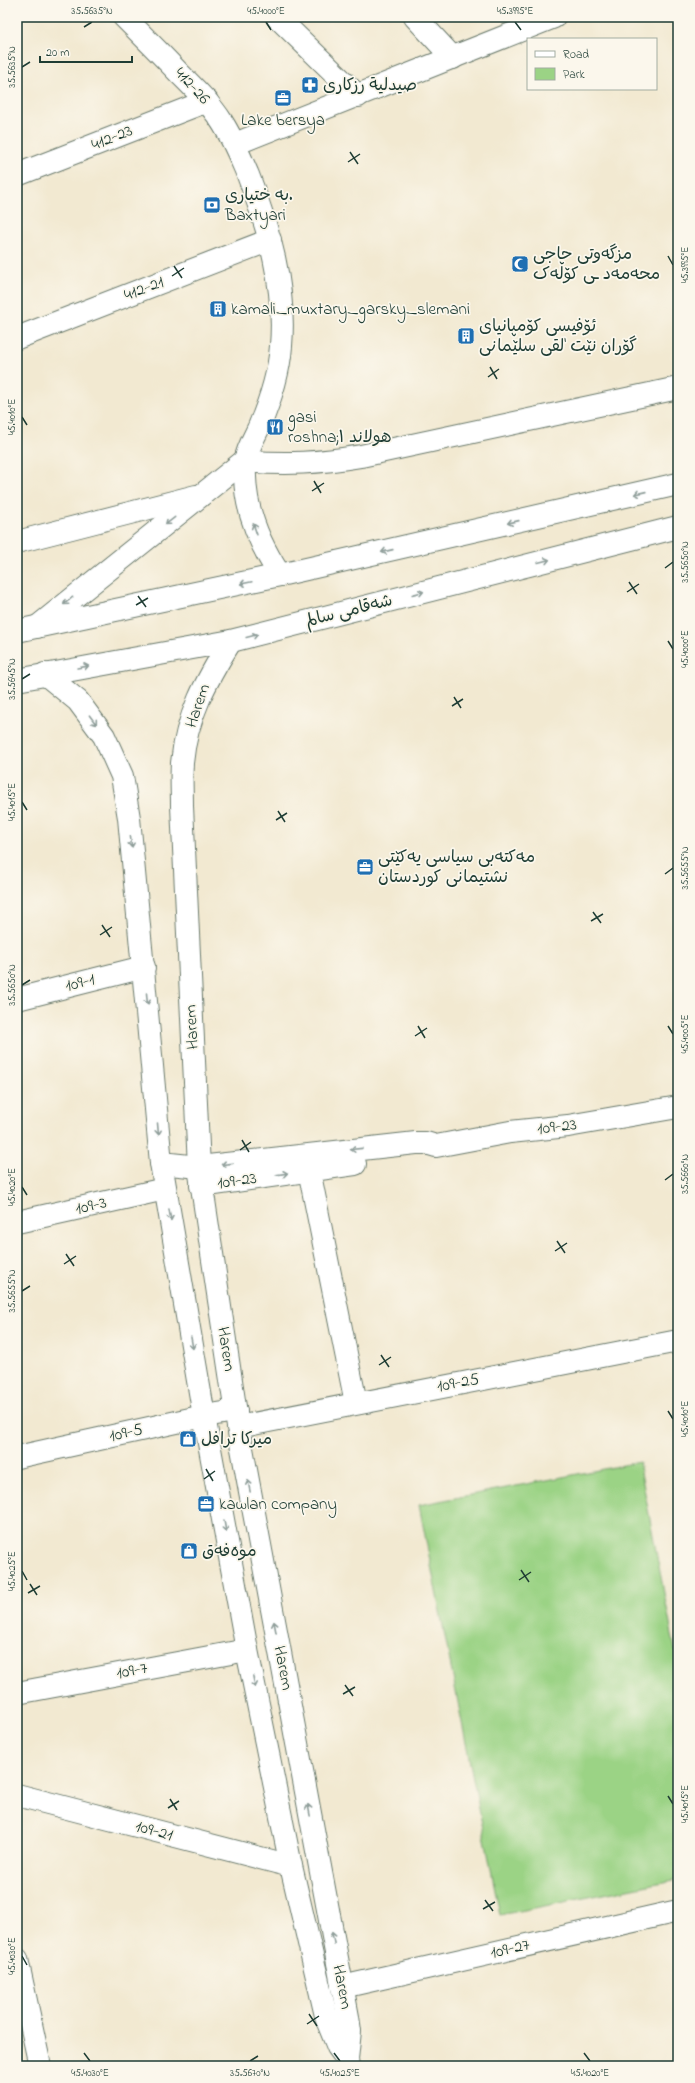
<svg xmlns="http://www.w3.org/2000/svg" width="695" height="2083" font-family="'Indie Flower','Playpen Sans Arabic',sans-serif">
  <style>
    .green { fill: #9bd385; stroke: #5d885c }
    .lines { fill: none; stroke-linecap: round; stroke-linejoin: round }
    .street-casing { stroke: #69796b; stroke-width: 24 }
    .secondary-casing { stroke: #69796b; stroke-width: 24 }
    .primary-casing { stroke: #69796b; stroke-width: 24 }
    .street { stroke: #fff; stroke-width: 22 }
    .secondary { stroke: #fff; stroke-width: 22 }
    .primary { stroke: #fff; stroke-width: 22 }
    .oneway { stroke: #8f9e9a }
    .ticks { fill: none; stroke: #1f3d34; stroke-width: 1.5 }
    .labels { text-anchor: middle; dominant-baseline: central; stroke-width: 3.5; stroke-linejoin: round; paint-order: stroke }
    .poi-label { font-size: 17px; fill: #1f3d34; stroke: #fbf7ec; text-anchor: start }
    .street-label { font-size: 17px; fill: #1f3d34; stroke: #fbf7ec }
    .neatline { fill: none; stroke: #1f3d34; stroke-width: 1.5 }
    .ticks-label { font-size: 10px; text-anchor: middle; fill: #1f3d34 }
  </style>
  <rect width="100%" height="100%" fill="#fbf7ec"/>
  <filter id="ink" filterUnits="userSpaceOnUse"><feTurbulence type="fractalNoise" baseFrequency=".025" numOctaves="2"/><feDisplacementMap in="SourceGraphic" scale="8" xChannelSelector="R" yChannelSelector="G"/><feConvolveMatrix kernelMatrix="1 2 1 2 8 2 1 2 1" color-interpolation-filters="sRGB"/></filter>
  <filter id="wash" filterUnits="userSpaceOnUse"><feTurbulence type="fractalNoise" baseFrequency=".012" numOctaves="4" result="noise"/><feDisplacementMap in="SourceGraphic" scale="16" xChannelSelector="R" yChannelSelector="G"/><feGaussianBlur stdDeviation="0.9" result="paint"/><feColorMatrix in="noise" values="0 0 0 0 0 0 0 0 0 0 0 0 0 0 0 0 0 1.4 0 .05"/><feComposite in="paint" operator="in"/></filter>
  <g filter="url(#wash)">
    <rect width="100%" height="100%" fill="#f2e9d1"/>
    <polygon class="green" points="639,1462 678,1666 678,1879 500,1915 419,1505"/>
  </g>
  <g filter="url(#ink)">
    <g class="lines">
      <g class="street-casing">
        <g id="street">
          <path d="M124,17c19,19 37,37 55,56 15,15 31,30 43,49 11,17 18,35 26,53 21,54 38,112 33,171 -2,28 -11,55 -22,81 -5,10 -12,23 -14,34 -1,5 0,11 0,16 1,36 15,68 35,98"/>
          <polyline points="277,17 358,96"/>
          <polyline points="415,17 453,58"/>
          <polyline points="235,144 554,17"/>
          <polyline points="17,175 207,101"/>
          <polyline points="17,338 270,240"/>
          <polyline points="17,542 196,496"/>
          <path d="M37,627l207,-166c42,4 76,2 117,-5l317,-68"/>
          <polyline points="17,999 144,967"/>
          <polyline points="199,1167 416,1143 426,1143 436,1146 510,1132 568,1126 678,1107"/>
          <polyline points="309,1170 356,1403"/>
          <polyline points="201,1186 355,1164"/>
          <polyline points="17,1222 165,1189"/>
          <polyline points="238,1427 678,1341"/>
          <polyline points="17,1457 204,1416 236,1411"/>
          <polyline points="17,1693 247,1650"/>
          <polyline points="17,1795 291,1866"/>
          <polyline points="17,1959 40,2066"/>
          <polyline points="342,1987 678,1911"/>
        </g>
      </g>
      <g class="secondary-casing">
        <g id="secondary">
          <path d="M231,641c-24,38 -45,76 -49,122 -1,14 0,29 0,43l17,361 39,260 110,590 2,14 -3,28 1,7"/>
          <polyline points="45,674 78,701 104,736 122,776 129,818 161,1163 204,1416 247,1650 291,1866 327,2020 338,2047 347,2059"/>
          <polyline points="161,1163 199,1167"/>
        </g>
      </g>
      <g class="primary-casing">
        <g id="primary">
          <polyline points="17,631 280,575 678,484"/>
          <polyline points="17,680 231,641 678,527"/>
        </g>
      </g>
      <use href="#street" class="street"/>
      <use href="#secondary" class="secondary"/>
      <use href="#primary" class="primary"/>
    </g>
    <defs><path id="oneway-shaft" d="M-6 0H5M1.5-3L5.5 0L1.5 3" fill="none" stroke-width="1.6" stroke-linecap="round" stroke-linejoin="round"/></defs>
    <g class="oneway">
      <use href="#oneway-shaft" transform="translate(640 493) rotate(167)"/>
      <use href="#oneway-shaft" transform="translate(170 521) rotate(142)"/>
      <use href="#oneway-shaft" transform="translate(513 522) rotate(167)"/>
      <use href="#oneway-shaft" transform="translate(255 529) rotate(-109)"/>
      <use href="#oneway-shaft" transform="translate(387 551) rotate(167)"/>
      <use href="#oneway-shaft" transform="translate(544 561) rotate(-14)"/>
      <use href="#oneway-shaft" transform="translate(246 583) rotate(168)"/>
      <use href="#oneway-shaft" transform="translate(418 593) rotate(-14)"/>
      <use href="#oneway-shaft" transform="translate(68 601) rotate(141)"/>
      <use href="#oneway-shaft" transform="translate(252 636) rotate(-14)"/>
      <use href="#oneway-shaft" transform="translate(83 667) rotate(-10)"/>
      <use href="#oneway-shaft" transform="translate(93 720) rotate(53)"/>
      <use href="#oneway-shaft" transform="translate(131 842) rotate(84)"/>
      <use href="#oneway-shaft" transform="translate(147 999) rotate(85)"/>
      <use href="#oneway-shaft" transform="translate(158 1129) rotate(85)"/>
      <use href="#oneway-shaft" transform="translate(356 1149) rotate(174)"/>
      <use href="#oneway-shaft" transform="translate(227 1164) rotate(174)"/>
      <use href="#oneway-shaft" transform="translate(282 1174) rotate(-8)"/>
      <use href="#oneway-shaft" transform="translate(170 1215) rotate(80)"/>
      <use href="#oneway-shaft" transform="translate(192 1343) rotate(80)"/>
      <use href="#oneway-shaft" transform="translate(249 1486) rotate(-101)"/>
      <use href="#oneway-shaft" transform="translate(225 1526) rotate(80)"/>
      <use href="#oneway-shaft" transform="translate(275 1627) rotate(-101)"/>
      <use href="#oneway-shaft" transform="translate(254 1682) rotate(79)"/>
      <use href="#oneway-shaft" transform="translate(309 1810) rotate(-101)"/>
      <use href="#oneway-shaft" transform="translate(333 1938) rotate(-101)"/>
    </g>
  </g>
  <path class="ticks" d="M266,22l5,8M515,22l6,8M84,27l8,-5M22,67l8,-5M350,152l8,12M348,162l12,-8M668,256l5,9M174,266l8,12M172,276l12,-8M490,367l7,12M488,377l11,-8M22,417l5,8M314,481l7,12M312,491l12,-8M665,568l8,-6M629,582l8,12M627,592l12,-8M138,596l8,11M136,605l12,-7M668,641l5,8M22,679l8,-5M454,697l7,11M452,706l11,-7M22,802l5,8M278,811l7,11M276,820l11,-7M665,874l8,-6M593,912l8,11M591,921l12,-7M102,925l8,12M100,935l12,-8M22,985l8,-5M418,1026l7,12M668,1026l5,8M415,1036l12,-8M242,1140l7,12M240,1150l11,-8M665,1180l8,-6M22,1187l5,8M557,1241l8,12M555,1251l12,-8M66,1254l8,12M64,1264l12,-8M22,1291l8,-5M381,1355l8,12M379,1365l12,-8M668,1411l5,8M206,1469l7,12M204,1479l11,-8M521,1570l8,12M22,1571l5,9M519,1580l12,-8M30,1584l7,11M28,1593l12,-7M345,1685l8,11M343,1694l12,-7M668,1796l5,8M170,1799l7,11M168,1808l11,-7M485,1900l8,11M483,1909l12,-7M22,1956l5,9M309,2014l8,12M307,2024l12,-8M84,2053l6,8M334,2053l6,8M584,2053l6,8M250,2061l8,-5"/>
  <defs>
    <g id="pharmacy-square" transform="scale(0.9)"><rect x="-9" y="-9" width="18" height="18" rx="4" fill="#1f6fb2" stroke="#fbf7ec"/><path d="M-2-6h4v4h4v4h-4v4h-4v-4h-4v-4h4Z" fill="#fff"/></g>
    <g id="office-square" transform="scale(0.9)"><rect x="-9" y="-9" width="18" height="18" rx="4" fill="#1f6fb2" stroke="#fbf7ec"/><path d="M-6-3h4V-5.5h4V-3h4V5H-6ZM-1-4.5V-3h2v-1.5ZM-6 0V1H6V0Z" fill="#fff"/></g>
    <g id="bank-square" transform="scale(0.9)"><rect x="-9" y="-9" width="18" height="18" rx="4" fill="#1f6fb2" stroke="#fbf7ec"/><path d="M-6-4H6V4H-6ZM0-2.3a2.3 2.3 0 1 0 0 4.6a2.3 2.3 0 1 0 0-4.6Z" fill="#fff"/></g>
    <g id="mosque-square" transform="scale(0.9)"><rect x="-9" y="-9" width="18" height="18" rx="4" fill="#1f6fb2" stroke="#fbf7ec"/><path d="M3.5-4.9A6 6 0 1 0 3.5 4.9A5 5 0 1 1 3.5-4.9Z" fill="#fff"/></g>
    <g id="building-square" transform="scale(0.9)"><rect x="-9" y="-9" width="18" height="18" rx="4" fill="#1f6fb2" stroke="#fbf7ec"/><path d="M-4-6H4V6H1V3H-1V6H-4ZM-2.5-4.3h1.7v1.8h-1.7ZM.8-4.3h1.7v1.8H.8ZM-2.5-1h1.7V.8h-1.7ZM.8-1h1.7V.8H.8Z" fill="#fff"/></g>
    <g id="restaurant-square" transform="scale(0.9)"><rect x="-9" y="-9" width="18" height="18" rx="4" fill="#1f6fb2" stroke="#fbf7ec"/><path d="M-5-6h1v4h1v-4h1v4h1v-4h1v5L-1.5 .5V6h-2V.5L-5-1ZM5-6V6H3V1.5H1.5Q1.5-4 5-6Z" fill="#fff"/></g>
    <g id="shop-square" transform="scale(0.9)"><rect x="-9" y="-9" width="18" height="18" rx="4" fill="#1f6fb2" stroke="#fbf7ec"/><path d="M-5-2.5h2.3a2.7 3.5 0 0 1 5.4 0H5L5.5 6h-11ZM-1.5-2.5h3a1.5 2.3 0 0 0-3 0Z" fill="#fff"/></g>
  </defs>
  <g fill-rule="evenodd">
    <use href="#pharmacy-square" x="310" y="85"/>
    <use href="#office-square" x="283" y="98"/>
    <use href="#bank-square" x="212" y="205"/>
    <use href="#mosque-square" x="520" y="264"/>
    <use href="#building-square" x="218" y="309"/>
    <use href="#building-square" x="466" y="336"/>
    <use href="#restaurant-square" x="275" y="427"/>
    <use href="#office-square" x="365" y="867"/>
    <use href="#shop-square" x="188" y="1439"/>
    <use href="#office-square" x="206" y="1504"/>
    <use href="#shop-square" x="189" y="1551"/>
  </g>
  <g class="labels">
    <g class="poi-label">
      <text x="323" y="85">صیدلیة رزکاری</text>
      <text x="283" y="120" text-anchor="middle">Lake bersya</text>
      <text x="225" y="195">به ختیاری.<tspan x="225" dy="20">Baxtyari</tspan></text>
      <text x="533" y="254">مزگەوتی حاجی<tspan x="533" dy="20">محەمەد ـی کۆڵەک</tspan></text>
      <text x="231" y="309">kamali_muxtary_garsky_slemani</text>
      <text x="479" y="326">ئۆفیسی کۆمپانیای<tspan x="479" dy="20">گۆران نێت 'لقی سلێمانی</tspan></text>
      <text x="288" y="417">gasi<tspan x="288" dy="20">roshna;ھولاند ١</tspan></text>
      <text x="378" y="857">مەکتەبی سیاسی یەکێتی<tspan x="378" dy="20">نشتیمانی کوردستان</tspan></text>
      <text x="201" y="1439">ميركا ترافل</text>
      <text x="219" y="1504">kawlan company</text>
      <text x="202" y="1551">موەفەق</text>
    </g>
    <g class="street-label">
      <text transform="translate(192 86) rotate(47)">412-26</text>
      <text transform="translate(112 138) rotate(-22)">412-23</text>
      <text transform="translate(144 289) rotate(-21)">412-21</text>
      <text transform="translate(349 611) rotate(-14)">شەقامی سالم</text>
      <text transform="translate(198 706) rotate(-71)">Harem</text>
      <text transform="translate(80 983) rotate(-14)">109-1</text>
      <text transform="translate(192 1027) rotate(-93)">Harem</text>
      <text transform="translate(557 1127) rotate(-7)">109-23</text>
      <text transform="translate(237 1181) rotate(-8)">109-23</text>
      <text transform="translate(91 1206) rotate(-13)">109-3</text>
      <text transform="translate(226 1349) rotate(81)">Harem</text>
      <text transform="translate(458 1383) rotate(-11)">109-25</text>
      <text transform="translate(126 1433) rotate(-13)">109-5</text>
      <text transform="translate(283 1668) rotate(79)">Harem</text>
      <text transform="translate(132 1671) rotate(-11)">109-7</text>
      <text transform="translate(154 1831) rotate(15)">109-21</text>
      <text transform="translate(510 1949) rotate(-13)">109-27</text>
      <text transform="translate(342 1987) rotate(79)">Harem</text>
    </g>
  </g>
  <rect width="695" height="2083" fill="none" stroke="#fbf7ec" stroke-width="44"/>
  <rect x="527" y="38" width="130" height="52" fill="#fbf7ec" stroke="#a3ada2"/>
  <rect x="535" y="51" width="20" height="6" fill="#ffffff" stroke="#a3ada2"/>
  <text x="563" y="58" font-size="12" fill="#1f3d34">Road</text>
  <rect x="535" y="68" width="20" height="12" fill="#9bd385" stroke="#a3ada2"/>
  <text x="563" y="78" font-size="12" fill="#1f3d34">Park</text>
  <path d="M40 56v6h92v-6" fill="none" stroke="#1f3d34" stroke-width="2"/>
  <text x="46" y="56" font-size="12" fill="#1f3d34" stroke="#fbf7ec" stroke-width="3" paint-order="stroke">20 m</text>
  <rect x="22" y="22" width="651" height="2039" class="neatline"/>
  <g class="ticks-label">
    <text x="92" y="14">35.5635°N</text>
    <text x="266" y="14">45.4000°E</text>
    <text x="515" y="14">45.3995°E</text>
    <text transform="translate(11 67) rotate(-90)" y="4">35.5635°N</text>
    <text transform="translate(684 265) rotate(-90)" y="4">45.3995°E</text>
    <text transform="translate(11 417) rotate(-90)" y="4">45.4010°E</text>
    <text transform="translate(684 562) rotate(-90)" y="4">35.5650°N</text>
    <text transform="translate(684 649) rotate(-90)" y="4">45.4000°E</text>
    <text transform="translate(11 679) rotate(-90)" y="4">35.5645°N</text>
    <text transform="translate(11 802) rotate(-90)" y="4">45.4015°E</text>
    <text transform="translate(684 868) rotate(-90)" y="4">35.5655°N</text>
    <text transform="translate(11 985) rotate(-90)" y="4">35.5650°N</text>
    <text transform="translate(684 1034) rotate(-90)" y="4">45.4005°E</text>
    <text transform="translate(684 1174) rotate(-90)" y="4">35.5660°N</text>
    <text transform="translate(11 1187) rotate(-90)" y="4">45.4020°E</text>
    <text transform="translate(11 1291) rotate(-90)" y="4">35.5655°N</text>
    <text transform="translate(684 1419) rotate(-90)" y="4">45.4010°E</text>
    <text transform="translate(11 1571) rotate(-90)" y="4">45.4025°E</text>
    <text transform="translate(684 1804) rotate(-90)" y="4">45.4015°E</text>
    <text transform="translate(11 1956) rotate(-90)" y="4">45.4030°E</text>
    <text x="90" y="2076">45.4030°E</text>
    <text x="250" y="2076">35.5670°N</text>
    <text x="340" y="2076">45.4025°E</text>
    <text x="590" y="2076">45.4020°E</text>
  </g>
</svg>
